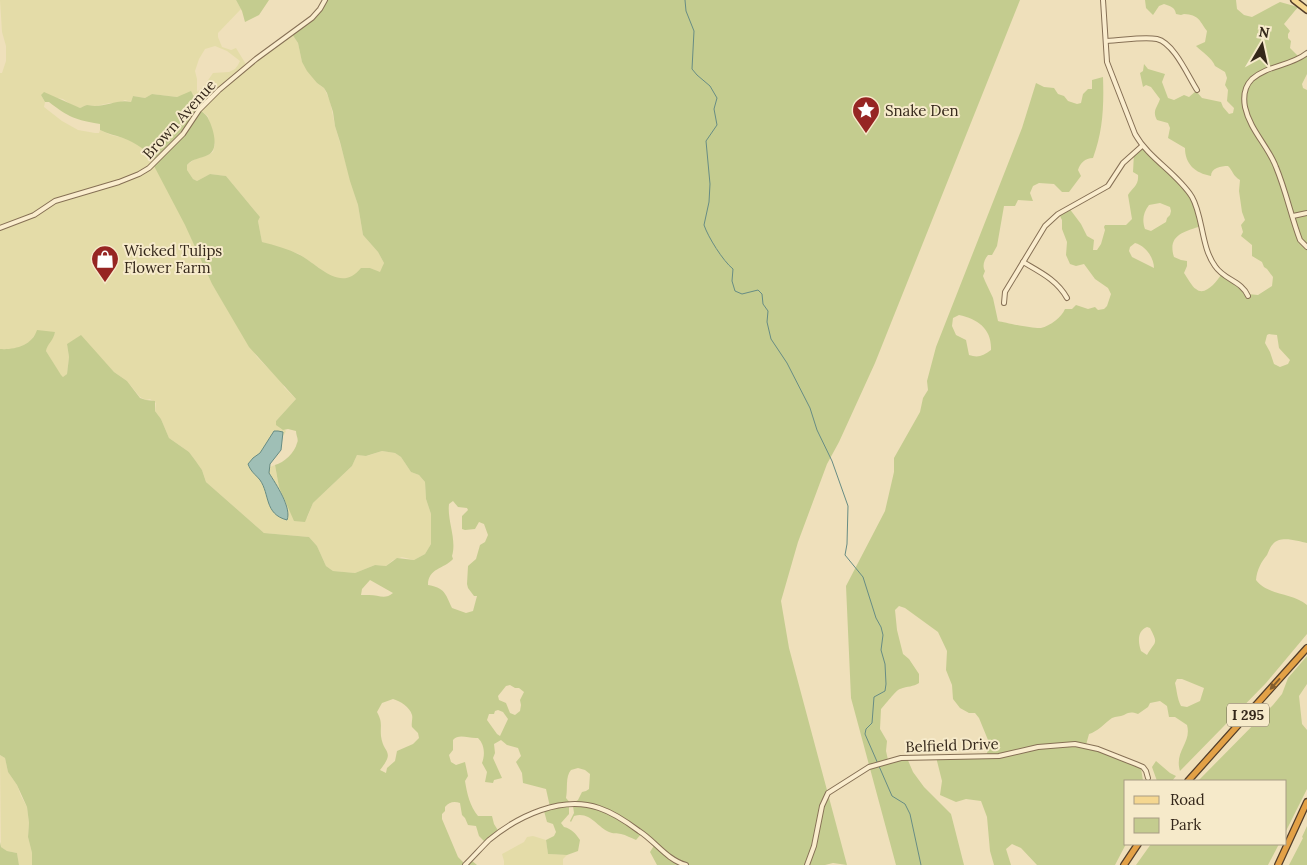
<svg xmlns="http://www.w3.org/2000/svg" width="1307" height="865" font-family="Lora,serif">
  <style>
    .farmland { fill: #e4dca8; fill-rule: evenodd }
    .green { fill: #c4cc8f; fill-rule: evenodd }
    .water { fill: #9fbfb6; stroke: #678c84 }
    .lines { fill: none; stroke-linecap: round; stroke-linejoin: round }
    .stream { stroke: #678c84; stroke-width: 1 }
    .minor-casing { stroke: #867055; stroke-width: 6 }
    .major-casing { stroke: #533e2a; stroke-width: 8 }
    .highway-casing { stroke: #533e2a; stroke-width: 8 }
    .minor { stroke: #faedce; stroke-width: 4 }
    .major { stroke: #f5d790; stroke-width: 5 }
    .highway { stroke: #e3a146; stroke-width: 5.5 }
    .oneway { fill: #835e2e }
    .labels { text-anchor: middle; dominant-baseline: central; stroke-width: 4; stroke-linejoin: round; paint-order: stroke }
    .shield { fill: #f6eaca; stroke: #6e624f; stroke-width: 1 }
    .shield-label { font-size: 14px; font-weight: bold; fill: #34271a }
    .poi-label { font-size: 15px; fill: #34271a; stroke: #f6eaca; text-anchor: start }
    .street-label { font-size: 15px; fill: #34271a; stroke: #f6eaca }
  </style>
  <rect width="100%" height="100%" fill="#efe0bb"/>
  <g class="farmland">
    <path d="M0,0h236l5,9 -23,24v4l4,10 9,3 5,-2 11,18 45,-32 6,9 4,19 15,21 7,5 6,13 5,25 23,79 5,30 15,17 6,11 -3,10 -11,-5 -23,12 -15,-3 -33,-23 -37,-12 -4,-21 2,-4 -34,-41 -16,-2 -13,7 -4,-2 -6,-9v-5l8,-6 13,-4 5,-3 2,-8 -7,-28 -8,-6 -3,-13 -6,-4 -14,4 -25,-3 -7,4 -12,-2 -2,6 -6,-2 -7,3h-8l-14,3 -10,-1 -6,3 -7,-2 -10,-7 -22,-4 4,7 -1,5 18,14 16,9 17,3h4l1,-3 11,5 13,3 21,10 12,13 55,123 45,73 26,26 1,4 12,12 -20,22 10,10 -2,4 -14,9 -5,25 10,-4 4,22 28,31 6,-15 39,-37 5,-11 10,1 15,-5 13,2 6,4 10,15 8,3 6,7 1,17 5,15v30l-6,10 -11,6 -12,-3 -9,3 -7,6 -11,-1 -20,8 -22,-2 -7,-5 -9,-20 -8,-9 -45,-4 -58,-51 -4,-12 -7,-10 -6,-8 -20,-14 -8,-19 -6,-8 1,-8 -6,-4 -4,1 -6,-3 -13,-16 -13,-9 -14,-15 -24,-18 -9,5 2,13 -2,17 -3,3 -3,-1 -15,-25v-5l8,-10 1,-4 -19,2 -7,8 -12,7h-17v-276h2l4,-12v-15l-4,-14zM215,46l12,5 13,10 -2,4 -3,4 -6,3 -16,1 -9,13 -7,6v-13l-2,-8 4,-12 6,-10z"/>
    <polygon points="0,755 5,758 8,772 17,785 21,796 27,807 29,823 28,837 32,853 32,865 19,865 17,853 7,851 1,847"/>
    <polygon points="533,836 546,840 548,854 567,855 563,859 563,865 504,865 504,861 502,854 524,842 527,837"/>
  </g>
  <g class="green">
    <polygon points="236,0 269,0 259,15 245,22 242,11"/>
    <path d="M325,0h695l-145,363 -36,79 -12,22 -29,78 -17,59 8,47 58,217 -14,-2 -8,2h-168l-7,-13 5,-8 -13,-11 -6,7c-5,-2 -10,-5 -15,-6 -4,-1 -8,0 -12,-2 -12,-5 -19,-21 -35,-16l-3,6 -1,-1 4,-8 -1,-7 -4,-1v9l-8,9 3,4c8,2 11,6 16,13l-2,11 -11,4 -19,-1 -2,-14 8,-4 2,-4 -3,-8 -6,-2 -3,-11 6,-4 -4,-18 -23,-6 -1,-10 -6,-11 5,-6 -3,-8 -11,-3 -6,-5 -7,4 1,9 -2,5 9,20 -8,2 -1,3 -8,-1 2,-10 -5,-9c3,-8 3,-18 -4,-25 -9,1 -19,-5 -25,2v10l-4,5 2,7 5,3 9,-3 3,14 -3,5c2,13 5,25 13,35h14l2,8 5,8 -13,11 -7,-7 -3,-10 -8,-1 -3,-7 -3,-3 -2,-12c-6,-2 -11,-1 -15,4v4l-3,3v5l16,38 7,7 6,-4 6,5h-445v-12l-4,-16 1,-14 -2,-16 -10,-22 -9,-13 -3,-14 -5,-3v-406c14,1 32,-3 37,-19l18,2c-1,8 -8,12 -9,19l15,24 2,2 4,-3 2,-17 -2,-13 14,-9 33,37 13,9 13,17 6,2 9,1v10l6,8 8,19 20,14 6,8 7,10 4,12 58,51 45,4 8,9 9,20 7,5 22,2 20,-8 11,1 11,-8 17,2 11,-6 6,-10v-30l-5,-15 -1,-17 -6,-7 -8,-3 -10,-15 -6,-4 -13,-2 -16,5 -9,-1 -5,11 -39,37 -8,19 -11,-1 -15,-34 -4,-22c9,-2 20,-13 22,-22 2,-4 -1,-7 -1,-12l-8,-2 -5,1 -7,-5v-4l20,-22 -47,-52 -37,-63 -27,-59 -32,-61 3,-4c-9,-9 -20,-17 -33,-22 -8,-3 -15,-4 -23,-8v-6c-24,-4 -32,-7 -51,-22h-4l-4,-7 3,-3 36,16c1,0 5,-3 7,-3 3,0 5,1 8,1 12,0 24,-7 36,-4l2,-6 12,2 7,-4 25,3 14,-6 2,4 11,9 -4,6c3,3 7,5 8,8 5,10 12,31 0,37 -8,4 -15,3 -21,10v5l6,9 4,2 13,-7 16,2 34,41 -2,4 4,21c13,3 26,7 38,13 20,11 41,38 61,13h9l10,4 4,-9 -6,-11 -15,-17 -5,-30 -8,-24 -10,-39 -5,-16 -2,-14 -6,-19 -3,-5 -7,-5 -10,-12 -5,-9 -4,-19 -6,-9 19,-15zM453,501l5,6 9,1 1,2 -6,6v13l3,1 10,-1 4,-7 5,2 4,11 -3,7 -5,3 -4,14 -8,7 -1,18 1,4 6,8h3l-4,15 -7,2 -14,-5c-7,-15 -7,-20 -24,-23 0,-17 16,-16 25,-26l-1,-3c5,-17 -5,-35 -3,-52zM370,580l23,13c-8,7 -14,2 -24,2 -2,0 -5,0 -8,0l1,-6zM510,685l5,3h4l5,4 -4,8 1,5 -1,6 -5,4 -5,-2 -4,-10 -7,-3 -1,-4 8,-10zM393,699c7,2 17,8 19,16 1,3 -1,9 0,12l6,6 1,5 -6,6 -16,7 -2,10 -8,7 -1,5 -6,-3c16,-20 3,-16 1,-34 -1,-11 2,-13 -4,-24l5,-9zM498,710l5,2 5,7 -8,17 -3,-2 -10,-14 2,-6h5l1,-3zM578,768l7,2 5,4 -1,15 -3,2 -4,1 -4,8 -7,4 -5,-6c2,-9 -1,-21 5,-28z"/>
    <path d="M1145,0h91l1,9 7,6 8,2 28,-15 18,5 -14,17 6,7 -2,3v4l3,3 -1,7 8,8 9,-2v20l-5,10 1,4 4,2v453c-9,-2 -27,-8 -34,1 -3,3 -4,7 -6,11 -6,7 -10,15 -11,25 12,16 36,12 51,25v29l-41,49 -86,88c-6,-20 12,-28 7,-46l-12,-8h-6l-2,-11 -7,-5 -10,2 -2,4 -10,7c-7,-2 -8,-2 -14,1 -4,2 -8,1 -12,3 -7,5 -15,14 -23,16l-3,11 55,23 2,13h-17v63l-11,21h-78l-16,-17 -9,-4 -6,5 5,16h-17l-4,-14 -3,-34 -6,-16 -15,-2 -10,3 -16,-7 2,-14 -6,-24 51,-2 1,-15 -9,-22 -4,-5h-6l-9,-5 -7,-9 -1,-14 -6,-15 1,-19 -9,-19 -33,-24 -6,-2 -4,4 2,20 6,24 6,5 10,15v9c-6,4 -11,3 -19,6 -4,1 -15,16 -19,20l-1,20 7,12 -1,10 2,9 19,-2 6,14 11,15 27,27 13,51h-68l-45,-167 -5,-112 39,-75 9,-39v-14l26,-46 3,-14 5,-8 -1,-9 9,-34 86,-219 14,-45 8,4 10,1 4,6 6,2 4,5 9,3 4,-1 2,-9 5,-5h4v-9l11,-3c1,29 0,54 -10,81 -8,0 -13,5 -15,12l3,6 -12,16h-7l-8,-8 -15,-1 -6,3 -3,7 3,8 -15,-1 -3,6h-11l-7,40 -5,9h-4c-4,5 -6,11 -3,16l-2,5 2,5 8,17 5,23c8,2 37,8 43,7 9,-2 21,-11 24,-19h7l4,-4 12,4 7,-2 3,3 6,-1 3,-3 4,-12 -3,-6 -13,-9 -11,-15 -8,2 -6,-2 -4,-9 1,-13 -5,-13v-9l-3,-6 10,-6 12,16 6,12 7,4 -1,10h4l4,-6 4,-14 -1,-3 1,-2h21l6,-6 -4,-24c4,-7 11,-9 10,-20l-5,-3 1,-19 8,-5 44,42 8,14 7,22c-17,6 -34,9 -27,31l7,3 6,1v5l-3,7c3,4 8,14 12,16 9,8 21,-8 25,-14l24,13 2,6 11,1 14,-9 1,-9 -6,-8 -3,-2 -2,-5 -10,-6v-11l-11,-9 2,-4 -2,-7 4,-5 -3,-8 -3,-21 1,-11c-7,-4 -7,-9 -12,-14 -7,0 -17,2 -17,10 -16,-3 -26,-12 -26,-28l-17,-10 2,-10 -2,-5 -11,-3c-5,-9 0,-12 3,-21l-9,-12 -5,-2 -3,2 -3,-14 3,-2 1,-7 4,5 17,5 -3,8 6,16 6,2 10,-5 5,2 7,-6 6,7 19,4 2,5 6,7 4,-1 1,-5 -7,-7 1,-11 -3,-5 2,-7 -2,-6 -10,-6c-3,-8 -13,-14 -19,-20l9,-4 2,-11c-8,-11 -8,-16 -23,-17l-3,1 -5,-1c-1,-7 -6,-8 -12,-10l-5,2 -6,9 -7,-7zM1160,203l10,4 1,4 -1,4 -3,3 -1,4 -15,9 -6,-2c-3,-9 -2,-16 4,-24zM1135,243c11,3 19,15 19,25l-22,-11 -3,-6 1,-4zM959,315c19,4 33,14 32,35 -8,6 -13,8 -22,5l-3,-15 -10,-5 -4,-9 1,-8zM1269,334l8,1 2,13 11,12 -2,4 -8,3 -6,-3 -4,-12 -5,-9 2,-8zM1147,627l3,1c9,17 5,13 -3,27l-6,-4c-3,-9 -4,-20 6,-24zM1177,679h5l22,9 -4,13 -13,6 -6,-1c-4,-8 -4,-15 -6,-23z"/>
    <polygon points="1307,656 1307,684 1299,696 1302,724 1307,730 1307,789 1286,831 1286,781 1198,781 1273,705 1282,694 1288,678"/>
    <polygon points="1156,761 1170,773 1176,776 1172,781 1157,781 1152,767"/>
    <polygon points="1307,826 1307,865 1289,865 1303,838 1302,837"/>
    <polygon points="0,842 1,847 7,851 17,853 19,865 0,865"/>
    <polygon points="1151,844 1279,844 1268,865 1136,865"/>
  </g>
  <path class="water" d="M274,431h4l5,1 -2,18 -11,14 -1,9c7,11 23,35 18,47 -23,-6 -17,-26 -27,-40 -5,-6 -9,-8 -12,-16l5,-6 7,-5z"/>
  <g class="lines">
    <path class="stream" d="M685,0l1,11 8,20 -2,38 5,6 13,11 7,12 -3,11 3,16 -11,16 4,43 -1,18 -5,23c4,12 19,36 29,44l-1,12 3,10 7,3 16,-4 4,4 1,10 5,7 -1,11 4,17 16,24 23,45 7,22 15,31 16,45 -1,38 -2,11 18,22 13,41 5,9 2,8 -2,15 4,14 1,20 -1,7 -11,6 -2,26 -6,6 -1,5 27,62 13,8 5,10 11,51"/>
    <g class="minor-casing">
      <g id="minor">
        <path d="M1103,0l4,62 28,72c14,25 42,39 57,63 11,19 9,50 23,69 9,14 27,15 33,30"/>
        <path d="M1106,41c15,0 36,-5 51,-2 17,4 31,37 40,51"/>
        <path d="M1307,53c-16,13 -39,12 -55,26 -8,8 -9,17 -7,28 5,23 23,39 31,60 10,24 15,49 24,73l7,7"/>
        <polyline points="1293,216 1307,213"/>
        <polyline points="0,228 34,215 55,201 119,182 139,174 149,168 183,134 199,110 219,90 256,59 312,18 320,9 325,0"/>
        <path d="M1023,262c17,10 34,18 44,36"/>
        <polyline points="1004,303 1005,292 1045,226 1058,214 1108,186 1123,163 1142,146"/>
        <path d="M465,865c8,-8 16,-17 24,-25 29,-24 73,-45 110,-32 15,5 28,14 40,23 16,10 28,29 47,34"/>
        <polyline points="807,865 814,846 822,806 828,793 869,767 901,758 999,756 1038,747 1075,744 1098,749 1136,764 1143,767 1146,771 1148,778"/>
      </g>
    </g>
    <g class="major-casing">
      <polyline id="major" points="1294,0 1307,10"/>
    </g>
    <g class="highway-casing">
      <g id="highway">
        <polyline points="1188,781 1307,648"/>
        <polyline points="1124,865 1138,844"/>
        <polyline points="1278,865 1307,802"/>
      </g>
    </g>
    <use href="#minor" class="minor"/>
    <use href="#major" class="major"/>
    <use href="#highway" class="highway"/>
  </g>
  <defs><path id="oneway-solid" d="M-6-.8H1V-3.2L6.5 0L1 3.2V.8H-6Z" transform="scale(1.25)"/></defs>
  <use class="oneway" href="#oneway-solid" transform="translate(1275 684) rotate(132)"/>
  <defs>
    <g id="sight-pin" transform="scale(1.4375)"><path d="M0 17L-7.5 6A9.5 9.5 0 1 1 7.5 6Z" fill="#962523" stroke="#f6eaca"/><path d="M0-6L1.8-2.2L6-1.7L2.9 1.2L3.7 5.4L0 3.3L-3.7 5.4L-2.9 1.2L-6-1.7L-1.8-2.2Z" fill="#fff"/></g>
    <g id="shop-pin" transform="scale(1.4375)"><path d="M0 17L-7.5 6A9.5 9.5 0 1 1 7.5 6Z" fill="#962523" stroke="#f6eaca"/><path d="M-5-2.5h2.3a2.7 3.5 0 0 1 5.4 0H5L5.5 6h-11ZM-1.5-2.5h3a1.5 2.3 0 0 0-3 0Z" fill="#fff"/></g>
  </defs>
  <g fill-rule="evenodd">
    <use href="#sight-pin" x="866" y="110"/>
    <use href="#shop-pin" x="105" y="259"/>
  </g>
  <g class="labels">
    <rect class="shield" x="1227" y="703.5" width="42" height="23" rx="4"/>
    <g class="shield-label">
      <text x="1248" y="715">I 295</text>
    </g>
    <g class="poi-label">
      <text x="885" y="110">Snake Den</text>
      <text x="124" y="250">Wicked Tulips<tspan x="124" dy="17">Flower Farm</tspan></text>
    </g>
    <g class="street-label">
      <text transform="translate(179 119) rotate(-48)">Brown Avenue</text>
      <text transform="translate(952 745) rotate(-2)">Belfield Drive</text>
    </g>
  </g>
  <rect x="1124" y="780" width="162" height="65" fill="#f6eaca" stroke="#a89c84"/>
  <rect x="1134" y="796" width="25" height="8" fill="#f5d790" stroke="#a89c84"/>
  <text x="1170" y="805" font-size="15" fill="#34271a">Road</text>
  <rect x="1134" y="818" width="25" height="15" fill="#c4cc8f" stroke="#a89c84"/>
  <text x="1170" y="830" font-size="15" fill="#34271a">Park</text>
  <g transform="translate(1262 45) rotate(9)" stroke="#f6eaca" stroke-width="4" paint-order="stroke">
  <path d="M0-4L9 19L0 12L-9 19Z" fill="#34271a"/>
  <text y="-8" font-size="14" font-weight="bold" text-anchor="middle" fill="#34271a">N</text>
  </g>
</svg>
